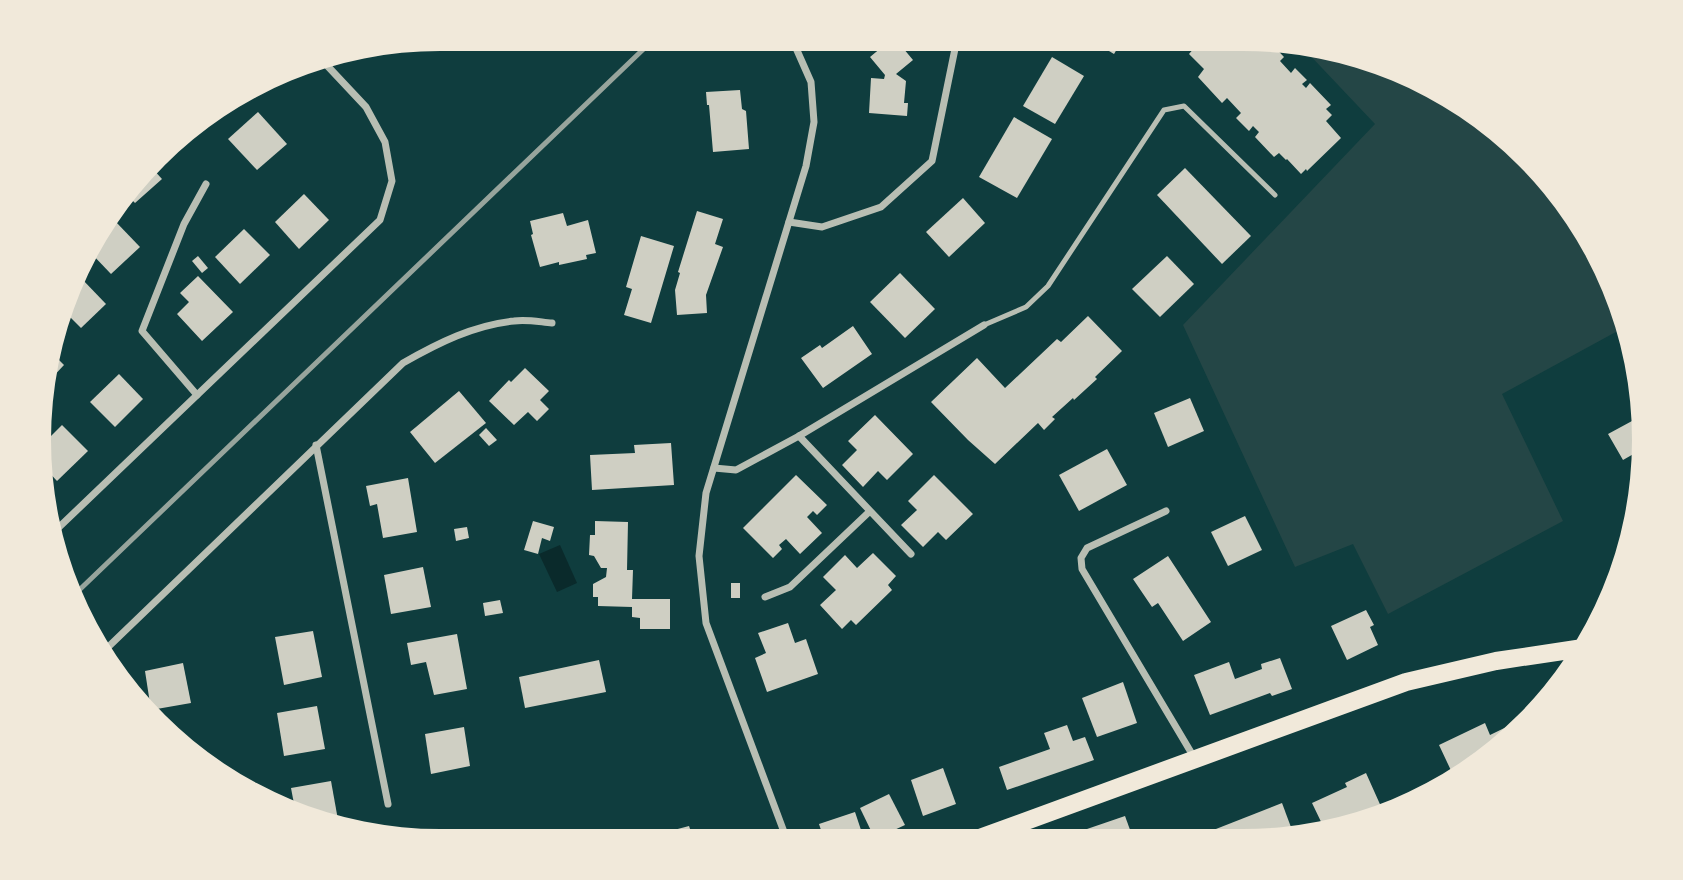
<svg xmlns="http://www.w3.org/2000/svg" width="1683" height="880" font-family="'Golos Text',sans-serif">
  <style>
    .green { fill: #244646 }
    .water { fill: #0a2a2b }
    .building { fill: #cfcfc3 }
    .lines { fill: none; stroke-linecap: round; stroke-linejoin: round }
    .service { stroke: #b8beb3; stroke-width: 5 }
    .minor { stroke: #b8beb3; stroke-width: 7 }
    .primary { stroke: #f1e9da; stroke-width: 18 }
    .rail { stroke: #97a49c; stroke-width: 5 }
  </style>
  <rect width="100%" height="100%" fill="#0f3d3e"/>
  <polygon class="green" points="1304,49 1421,80 1545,176 1623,311 1625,327 1502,394 1563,521 1388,614 1353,544 1295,567 1183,325 1375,124"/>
  <polygon class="water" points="560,545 577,583 557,592 539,554"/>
  <g class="building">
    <polygon points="882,39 904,39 903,48 913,60 896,74 906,81 904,103 908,103 907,116 869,113 871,78 884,79 885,75 870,57 882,47"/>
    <polygon points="1089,39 1123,39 1114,54"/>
    <polygon points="1202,39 1259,39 1263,44 1268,40 1284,57 1280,61 1291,73 1295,68 1307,80 1302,84 1306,88 1310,83 1331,105 1326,109 1332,115 1326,121 1341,138 1307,171 1306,169 1301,174 1287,159 1286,160 1279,153 1274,157 1255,137 1259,132 1253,126 1249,131 1236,118 1241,113 1227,98 1222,103 1198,77 1204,69 1189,54"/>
    <polygon points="1052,57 1084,76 1055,124 1023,106"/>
    <polygon points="740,90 742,109 746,111 749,149 713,152 709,105 707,105 706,92"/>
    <polygon points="258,112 287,144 257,170 228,139"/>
    <polygon points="1014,117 1052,139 1017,198 979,177"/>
    <polygon points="152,168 162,179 135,203 127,195"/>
    <polygon points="1185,168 1251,236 1222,264 1157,195"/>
    <polygon points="304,194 329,220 299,249 275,222"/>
    <polygon points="963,198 985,223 949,257 926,232"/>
    <polygon points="697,211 723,219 715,244 723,247 706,295 707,313 677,315 675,290 680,273 678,272"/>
    <polygon points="563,213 567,226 588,220 596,253 586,255 587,259 559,265 559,262 540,267 531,235 533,234 530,221"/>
    <polygon points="115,221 140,247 111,274 90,252 96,238"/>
    <polygon points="244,229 270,255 240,284 215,257"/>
    <polygon points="641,236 674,246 651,323 624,315 632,289 626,287"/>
    <polygon points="198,256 208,268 202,273 192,261"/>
    <polygon points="1167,256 1194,284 1160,317 1132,289"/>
    <polygon points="900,273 935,309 905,338 870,302"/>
    <polygon points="198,276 233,312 202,341 177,314 189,302 180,293"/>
    <polygon points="81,278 106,304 81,328 64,311 76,283"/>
    <polygon points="1088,316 1122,351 1095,377 1097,379 1074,400 1073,398 1052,417 1055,419 1044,430 1038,423 995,464 968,440 931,402 977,358 1005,388 1057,339 1061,342"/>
    <polygon points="853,326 872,354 823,388 801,358 820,345 822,348"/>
    <polygon points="51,352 64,365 49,381"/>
    <polygon points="525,368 549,391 540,400 549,409 537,421 528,412 514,425 489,401 509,380 511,382"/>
    <polygon points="119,374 143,399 115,427 90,402"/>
    <polygon points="459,391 486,423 435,463 410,432"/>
    <polygon points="1190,398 1204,431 1168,447 1154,413"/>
    <polygon points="875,415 913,454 887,480 878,471 863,487 842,465 857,450 848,441"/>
    <polygon points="1632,421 1640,436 1643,464 1637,452 1623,460 1608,434"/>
    <polygon points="62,425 88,451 57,481 44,467 45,442"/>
    <polygon points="486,428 497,440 489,446 479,435"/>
    <polygon points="671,443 674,485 592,490 590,455 635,453 634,445"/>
    <polygon points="1107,449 1127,485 1079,511 1059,475"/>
    <polygon points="796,475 827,505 817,515 813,511 807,517 822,533 800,554 786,539 779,545 782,549 773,558 743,528"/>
    <polygon points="934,475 973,514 946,540 938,532 923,547 901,525 917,510 908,501"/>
    <polygon points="408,478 417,532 383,538 377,504 370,506 366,486"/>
    <polygon points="1245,516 1262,550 1228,566 1211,532"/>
    <polygon points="533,521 554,527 550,541 542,538 538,554 524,550"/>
    <polygon points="595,521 628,522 627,570 633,570 632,599 670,599 670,629 640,629 640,618 632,617 632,607 598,606 598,597 593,597 593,584 606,577 607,568 601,568 594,556 589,555 590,535 595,535"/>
    <polygon points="467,527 469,538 456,541 454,529"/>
    <polygon points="873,553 896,576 888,585 892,590 856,625 851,620 842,629 820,605 836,590 823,577 845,555 857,568"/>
    <polygon points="1168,556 1211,622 1183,641 1158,603 1152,607 1133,579"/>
    <polygon points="423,567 431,607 391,614 384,575"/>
    <rect x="731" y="583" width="9" height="15"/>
    <polygon points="500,600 503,613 485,616 483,603"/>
    <polygon points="1366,610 1374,625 1370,627 1378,645 1347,660 1331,626"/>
    <polygon points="788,623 795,643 806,639 818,674 767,692 755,658 766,653 758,633"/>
    <polygon points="313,631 322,677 284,685 275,637"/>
    <polygon points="457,634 467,689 434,695 426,662 411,665 407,643"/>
    <polygon points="1280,658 1292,689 1272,696 1270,693 1210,715 1194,675 1229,662 1235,679 1262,669 1261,664"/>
    <polygon points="599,660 606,692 525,708 519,677"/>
    <polygon points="183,663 191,703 151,710 145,671"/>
    <polygon points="1123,682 1137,723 1097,737 1082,698"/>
    <polygon points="317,706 325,749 284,756 277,713"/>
    <polygon points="1533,714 1466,774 1455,779 1439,745 1485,723 1490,735"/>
    <polygon points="1067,725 1073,741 1085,737 1094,760 1007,790 999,767 1050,749 1044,733"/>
    <polygon points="464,727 470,766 431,774 425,734"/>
    <polygon points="943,768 956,804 923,816 911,780"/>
    <polygon points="1366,773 1383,811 1369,818 1325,830 1312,803 1347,787 1345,783"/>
    <polygon points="331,781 338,820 295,809 291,788"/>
    <polygon points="889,794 905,825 875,839 860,808"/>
    <polygon points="1282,803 1295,838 1193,838"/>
    <polygon points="855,812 864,839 824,839 819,824"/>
    <polygon points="1125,816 1133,838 1091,839 1087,829"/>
    <polygon points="689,826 694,840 640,840 640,839"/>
  </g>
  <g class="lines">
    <polyline class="service" points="984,325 1026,307 1048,286 1164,110 1184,106 1275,195"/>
    <g class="minor">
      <polyline points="789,222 822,227 881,207 932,161 957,39"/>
      <polyline points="197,395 142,331 184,224 206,184"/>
      <polyline points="799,436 911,554"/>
      <polyline points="316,445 388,804"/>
      <polyline points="714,468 736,470 799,436 984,325"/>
      <polyline points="1166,511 1087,548 1081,558 1082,569 1195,759"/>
      <polyline points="54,532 380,220 392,181 385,142 366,107 320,58"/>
      <polyline points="765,597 790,587 869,512"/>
      <path d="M104,651l299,-288c35,-20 71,-38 111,-42 12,-2 26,1 38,2"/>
      <polyline points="787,840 706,623 699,556 706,493 806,166 814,122 811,82 792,39"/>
    </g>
    <polyline class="primary" points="977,839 1406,682 1496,661 1583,648"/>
    <polyline class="rail" points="73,596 654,39"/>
  </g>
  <path d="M0 0H1683V880H0ZM440 51H1243A389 389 0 0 1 1632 440V440A389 389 0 0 1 1243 829H440A389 389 0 0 1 51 440V440A389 389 0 0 1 440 51Z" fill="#f1e9da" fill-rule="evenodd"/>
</svg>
